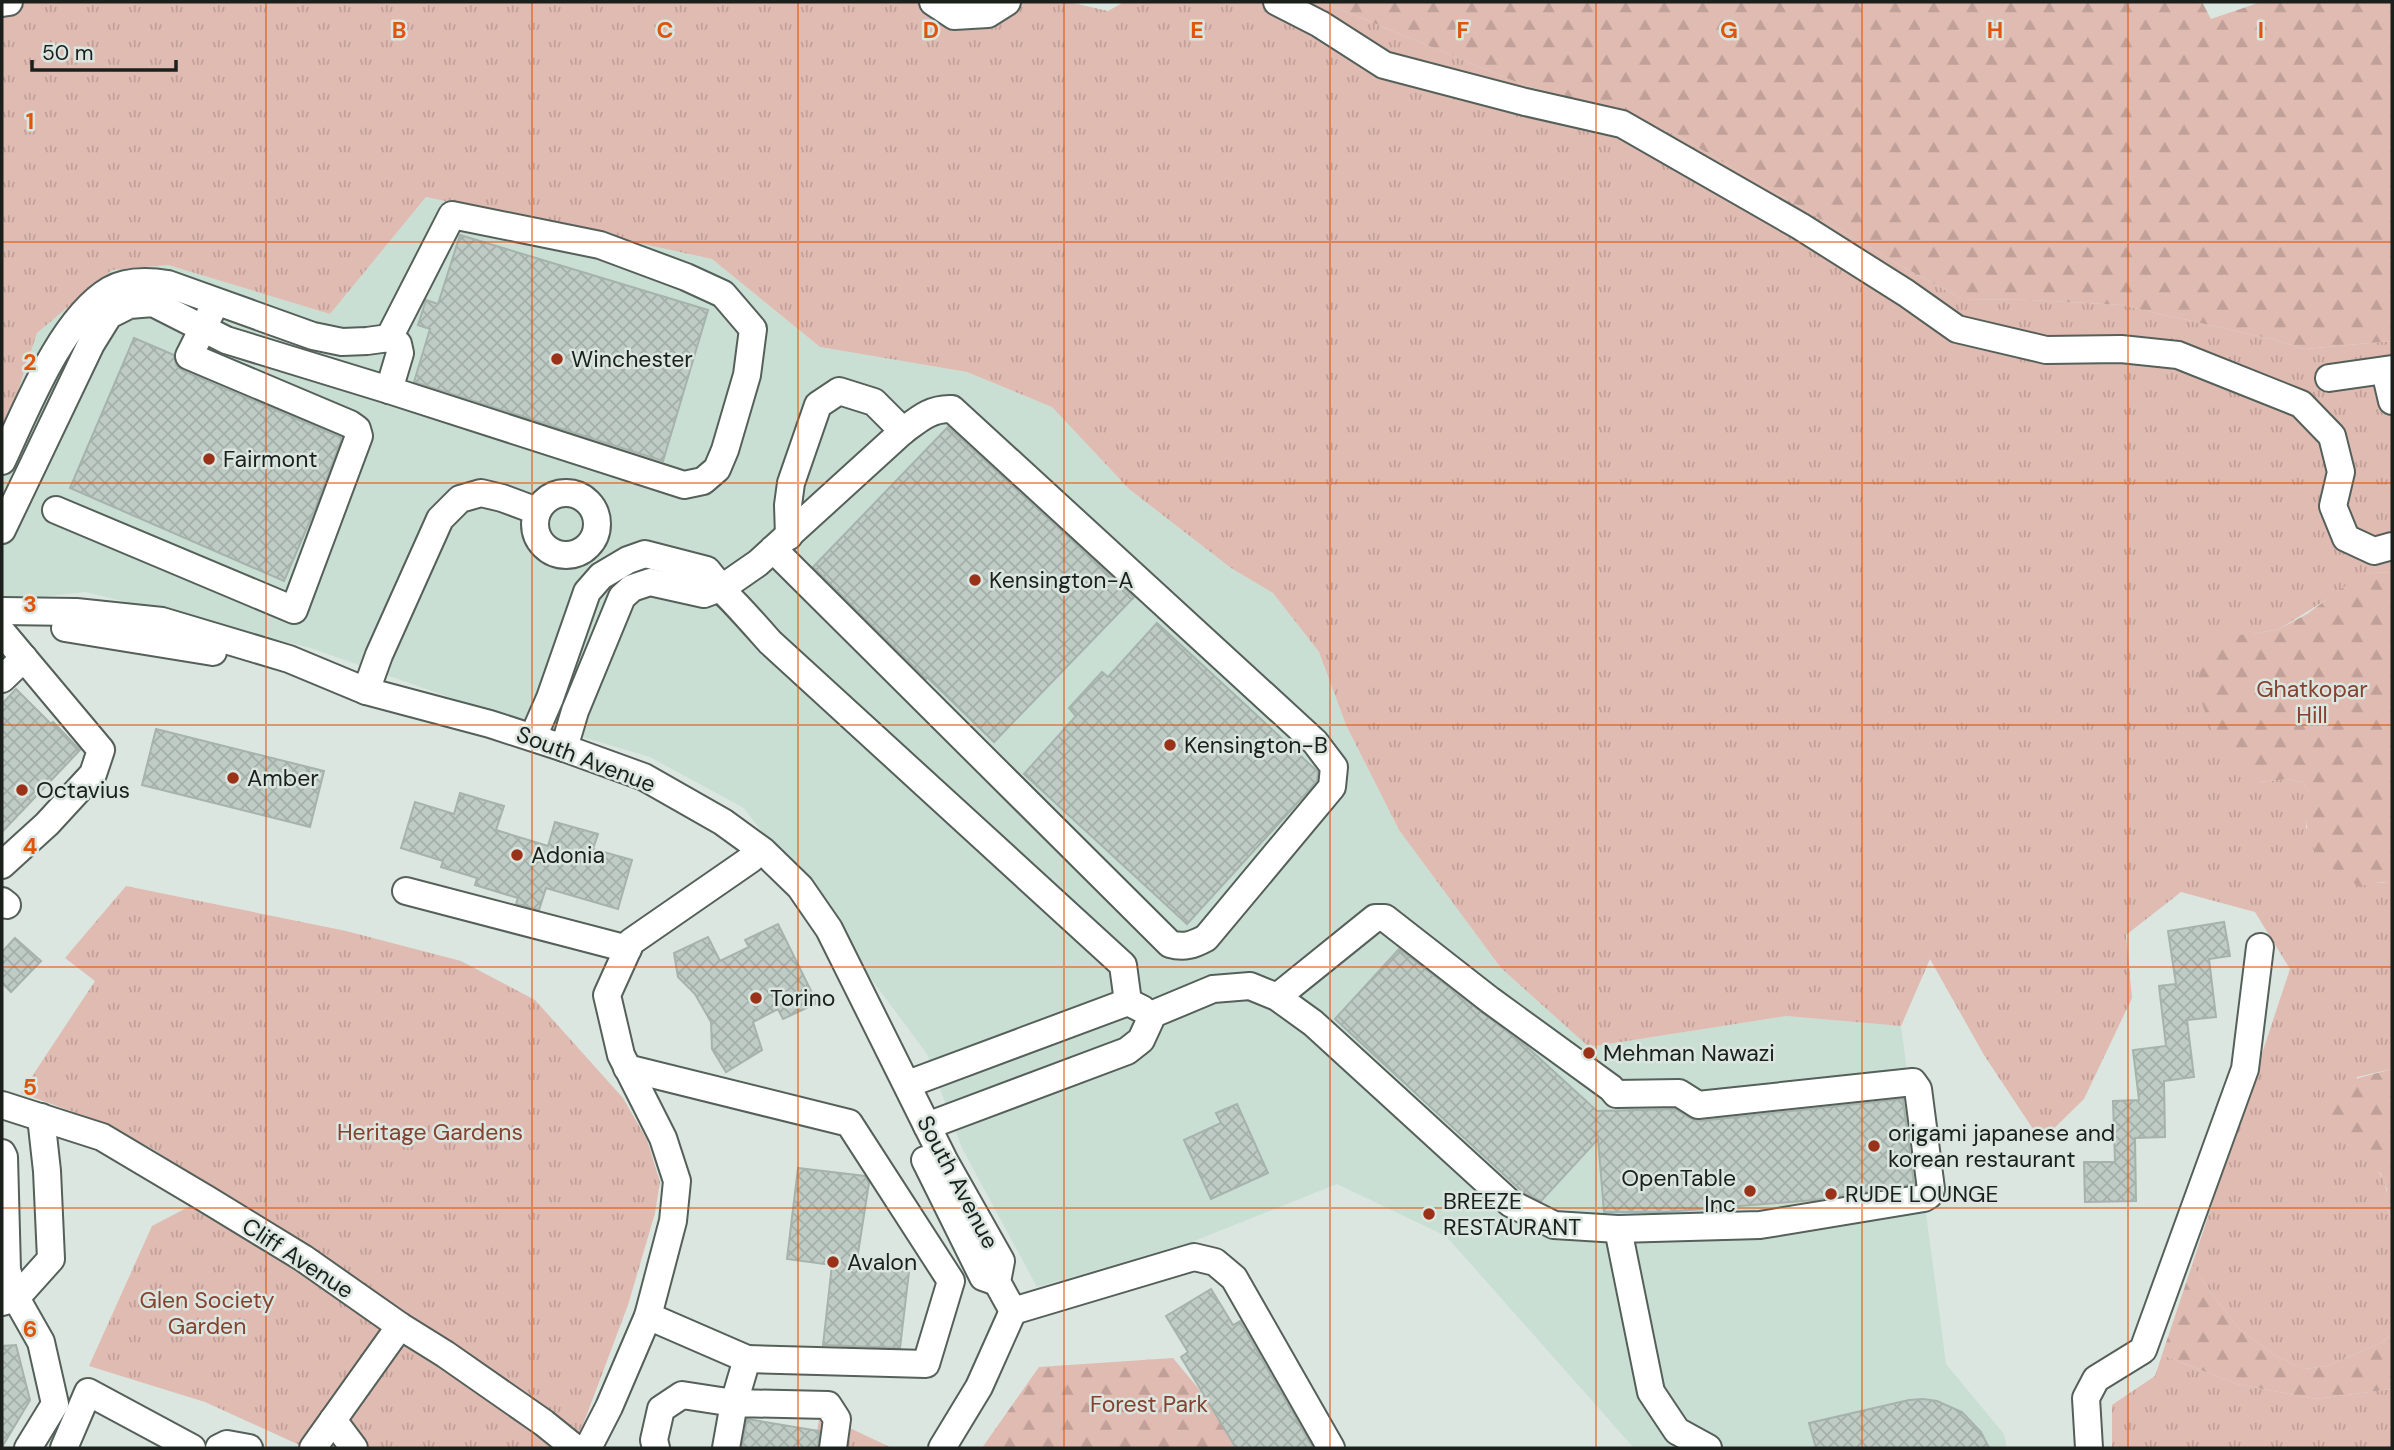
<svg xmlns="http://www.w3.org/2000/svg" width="2394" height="1450" font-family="'DM Sans',sans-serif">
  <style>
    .built { fill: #cadfd3 }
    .grass { fill: url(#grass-tufts) }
    .forest { fill: url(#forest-firs) }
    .building { fill: url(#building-cross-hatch); stroke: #a6b2ac; stroke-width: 2 }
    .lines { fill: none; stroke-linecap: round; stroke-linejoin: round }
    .minor-casing { stroke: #55605a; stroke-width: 30 }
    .minor { stroke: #fff; stroke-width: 26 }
    .grid { fill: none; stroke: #de560d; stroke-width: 2; stroke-opacity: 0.55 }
    .poi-dot { fill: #9a3219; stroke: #dae6df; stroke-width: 2.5 }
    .labels { text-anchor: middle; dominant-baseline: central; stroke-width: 5; stroke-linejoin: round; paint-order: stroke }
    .poi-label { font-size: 23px; fill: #1b201d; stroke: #dae6df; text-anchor: start }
    .park-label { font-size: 23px; fill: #864130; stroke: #dae6df }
    .street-label { font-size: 23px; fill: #1b201d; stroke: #dae6df }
    .grid-label { font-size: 23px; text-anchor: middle; font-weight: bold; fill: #de560d; stroke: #dae6df; stroke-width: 5; stroke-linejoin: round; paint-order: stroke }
  </style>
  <defs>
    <pattern id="grass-tufts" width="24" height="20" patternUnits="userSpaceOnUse" patternTransform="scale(1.75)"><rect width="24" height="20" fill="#e0bbb1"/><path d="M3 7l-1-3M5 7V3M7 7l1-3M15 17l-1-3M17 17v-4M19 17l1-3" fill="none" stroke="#c0a098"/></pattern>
    <pattern id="forest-firs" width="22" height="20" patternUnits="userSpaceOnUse" patternTransform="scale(1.75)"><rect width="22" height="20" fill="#e0bbb1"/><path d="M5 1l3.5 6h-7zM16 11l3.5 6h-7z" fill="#c0a098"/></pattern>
    <pattern id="building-cross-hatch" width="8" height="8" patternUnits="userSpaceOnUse" patternTransform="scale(1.75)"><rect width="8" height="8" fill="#bfccc5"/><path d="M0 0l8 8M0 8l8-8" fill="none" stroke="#a4afa9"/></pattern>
  </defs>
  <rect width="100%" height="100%" fill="#dae6df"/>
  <polygon class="built" points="426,197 712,259 820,347 967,372 1052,407 1129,489 1231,568 1273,593 1319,652 1346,725 1399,830 1501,968 1589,1047 1786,1016 1901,1026 1946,1364 2004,1434 2007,1448 1634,1448 1446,1236 1337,1184 1189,1243 1037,1287 962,1148 927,1054 744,808 650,757 457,700 311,648 86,592 2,601 2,439 37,333 112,270 168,265 330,314"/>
  <g class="grass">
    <path d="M2,2h1067l39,9 16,-9h199l198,82 154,50 223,130 64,35 69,1 90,5 150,34 34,10 87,-8v232l-21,-1 -92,57 -26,5 5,148 31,-3 15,4 6,14 -4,31 68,54 15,1 3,2v184l-35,8 -11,66c14,12 37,26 40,45 3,15 -3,14 6,32v113l-9,9 -56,24 -23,3 -26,-12 -38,-27 -28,-36 -20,-29 98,-296 -35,-57 -74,-20 -55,43 6,63 -48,101 -43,42 -57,-86 -54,-96 -29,67 -115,-10 -197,31 -88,-79 -102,-138 -53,-105 -27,-73 -46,-59 -42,-25 -102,-79 -77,-82 -85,-35 -147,-25 -108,-88 -286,-62 -96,117 -162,-49 -56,5 -75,63 -35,106z"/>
    <polygon points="126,886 346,931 461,961 535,1000 623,1098 647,1140 660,1182 655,1213 628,1305 578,1438 307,1247 151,1148 98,1121 21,1093 95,981 65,958"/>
    <polygon points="194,1204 386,1329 556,1448 306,1448 205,1402 89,1366 152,1226"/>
    <polygon points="2162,1355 2237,1384 2316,1399 2392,1389 2392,1448 2112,1448 2112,1405 2155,1376"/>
    <polygon points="820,1414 892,1448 814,1448"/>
  </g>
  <g class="forest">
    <polygon points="1323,2 2202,2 2211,19 2261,2 2392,2 2392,341 2305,349 2271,339 2121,305 2031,300 1962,299 1898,264 1675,134 1521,84"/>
    <path d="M2371,572l21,1v312c-10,-6 -22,-2 -32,2 -21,-14 -53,-32 -53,-61 -1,-20 6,-23 -3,-43l-15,-4 -31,3 -14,-7 -30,-39 -18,-49 7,-30 8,-12 13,-9 29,-2 26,-5 28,-15 38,-28z"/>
    <path d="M2392,1069v151l-7,-17 2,-14 -6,-15 -35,-31 -20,-26 -6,-14c19,-25 44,-25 72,-34z"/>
    <polygon points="2192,1265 2212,1294 2240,1330 2278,1357 2304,1369 2327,1366 2383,1342 2392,1333 2392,1389 2316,1399 2237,1384 2162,1355"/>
    <polygon points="1173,1358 1248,1448 982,1448 1039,1367"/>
  </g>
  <g class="building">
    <polygon points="460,235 708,310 663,461 414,382 430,329 418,325 425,303 426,300 438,304"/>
    <polygon points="134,338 174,355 176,365 183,371 342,438 315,509 284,581 70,488"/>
    <polygon points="948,427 1134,597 994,742 927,677 926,679 813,567"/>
    <polygon points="1157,623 1318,772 1317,781 1310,789 1187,924 1024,774 1076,716 1069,708 1102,672 1108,677"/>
    <polygon points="16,689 51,724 53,722 80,750 2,832 2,704"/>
    <polygon points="156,729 324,771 310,827 142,785"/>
    <polygon points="460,793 504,806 496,830 548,846 555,822 598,834 593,849 632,860 618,909 546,888 539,910 516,904 518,898 475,885 477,878 441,867 443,861 401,848 415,802 454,814"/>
    <polygon points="2224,922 2230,956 2209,959 2216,1017 2187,1020 2194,1077 2164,1081 2165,1137 2135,1138 2136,1201 2085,1202 2084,1162 2115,1162 2113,1101 2139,1100 2133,1050 2166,1046 2159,986 2176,984 2168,931"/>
    <polygon points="778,924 817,1003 783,1019 778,1009 753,1022 762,1050 726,1072 712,1049 711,1022 695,994 678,977 674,953 708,937 720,961 749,947 745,940"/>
    <polygon points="15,938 41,961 11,992 2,983 2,952"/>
    <polygon points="1399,949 1526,1046 1597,1111 1675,1109 1690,1118 1700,1121 1903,1099 1914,1184 1814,1200 1666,1212 1604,1212 1598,1139 1541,1201 1524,1193 1335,1019"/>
    <polygon points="1237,1104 1268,1173 1211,1199 1184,1140 1221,1123 1216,1113"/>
    <polygon points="798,1168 865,1176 869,1183 856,1266 909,1272 900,1348 823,1345 832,1265 787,1259"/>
    <polygon points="1211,1289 1233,1325 1240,1321 1313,1448 1236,1448 1181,1357 1188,1352 1166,1316"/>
    <polygon points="16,1345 30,1400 2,1447 2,1346"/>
    <polygon points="1923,1399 1937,1401 1962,1412 1981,1432 1989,1448 1816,1448 1809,1423 1909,1400"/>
    <polygon points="747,1419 819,1431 818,1448 742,1448"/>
  </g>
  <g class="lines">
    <g class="minor-casing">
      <g id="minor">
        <polyline points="933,2 954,16 988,14 1007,2"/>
        <polyline points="1277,2 1320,24 1384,65 1525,102 1622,124 1800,226 1906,293 1957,329 2046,350 2121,349 2178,355 2301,404 2332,436 2341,472 2333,506 2346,538 2374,551 2392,546"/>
        <polyline points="2,3 9,2"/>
        <polyline points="2385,371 2392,401"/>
        <polyline points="2329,378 2392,369"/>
        <path d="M2,461c24,-51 59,-142 108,-171 17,-10 39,-9 58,-6l145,52 29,6 25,-1 22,-3 9,6 2,9 -11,37"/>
        <circle cx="566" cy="524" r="31"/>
        <polyline points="56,510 294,610 359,436 357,429 350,424 189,356 216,302"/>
        <polyline points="2,530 91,344 109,315 129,305 153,303 226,340 389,390 684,485 703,481 717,469 725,450 747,375 753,329 723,294 686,277 600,245 452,215 389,338"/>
        <polyline points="789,536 788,505 791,483 818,405 839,391 874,402 903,431"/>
        <path d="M715,586c8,2 46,46 55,56l353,323 5,37"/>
        <path d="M722,588l36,-25 145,-132c16,-12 28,-23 49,-22l363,333 19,25 -2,20 -126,151c-13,7 -22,10 -36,6l-397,-395"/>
        <polyline points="2,611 76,612 162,621 289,659 366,691 490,724 564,748 644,777 723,822 763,851 800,887 829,929 945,1162 1001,1261 997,1282 1013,1311"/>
        <polyline points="65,628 213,652"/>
        <polyline points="2,632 101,750 93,774 47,824 2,865"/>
        <polyline points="2,679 24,658"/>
        <polyline points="366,691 379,655 440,519 460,499 481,493 502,498 537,511"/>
        <polyline points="533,737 550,698 587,592 601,576 628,560 645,554 707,570 715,580 715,586"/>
        <polyline points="564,748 575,711 622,597 632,588 650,582 704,594 712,591 715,586"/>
        <polyline points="406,891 628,949"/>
        <polyline points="2,901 7,905"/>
        <polyline points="627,1068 849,1123 951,1281 926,1364 747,1359"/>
        <polyline points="908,1084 1128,1002 1142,1009"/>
        <polyline points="2,1105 102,1137 208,1200 303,1258 400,1326 445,1354 544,1423 575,1448"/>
        <polyline points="927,1126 1127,1051 1141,1040 1153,1014 1213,989 1250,986 1277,997 1313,1023 1510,1203 1554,1225 1618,1229 1760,1225 1924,1198 1929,1195 1931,1189 1918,1089 1913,1082 1698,1105 1679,1093 1616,1094 1611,1088 1490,1000 1385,918 1375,918 1277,997"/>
        <polyline points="2,1153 4,1157 7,1270 16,1298"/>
        <polyline points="925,1160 983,1277 997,1282"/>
        <polyline points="1618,1229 1651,1392 1677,1431 1708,1448"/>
        <polyline points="16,1298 51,1259 47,1171 41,1117"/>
        <polyline points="2,1302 16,1298 41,1342 55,1404 28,1448"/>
        <polyline points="1013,1311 1194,1257 1215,1262 1234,1278 1331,1448"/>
        <polyline points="648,1316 747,1359 734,1403 682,1395 661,1409 654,1440 656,1448"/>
        <polyline points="333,1420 354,1448"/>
        <polyline points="64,1448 88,1392 192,1448"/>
        <polyline points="219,1448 227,1444 249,1448"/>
        <polyline points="313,1448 400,1326"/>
        <polyline points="588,1448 609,1407 648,1316 673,1221 677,1181 663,1138 621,1055 607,995 631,942 751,859"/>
        <polyline points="726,1448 734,1403 828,1405 837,1419 833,1448"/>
        <polyline points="942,1448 979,1387 1013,1311"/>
        <polyline points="2089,1448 2086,1398 2096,1379 2143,1350 2245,1069 2260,947"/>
      </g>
    </g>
    <use href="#minor" class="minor"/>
  </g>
  <path class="grid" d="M266,2v1446M532,2v1446M798,2v1446M1064,2v1446M1330,2v1446M1596,2v1446M1862,2v1446M2128,2v1446M2,242h2390M2,483h2390M2,725h2390M2,967h2390M2,1208h2390"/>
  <g class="poi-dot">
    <circle cx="557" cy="359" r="7"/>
    <circle cx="209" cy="459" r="7"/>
    <circle cx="975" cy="580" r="7"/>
    <circle cx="1170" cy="745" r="7"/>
    <circle cx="233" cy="778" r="7"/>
    <circle cx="22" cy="790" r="7"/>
    <circle cx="517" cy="855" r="7"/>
    <circle cx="756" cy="998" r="7"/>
    <circle cx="1589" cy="1053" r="7"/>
    <circle cx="1874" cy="1146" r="7"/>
    <circle cx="1750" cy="1191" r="7"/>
    <circle cx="1831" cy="1194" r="7"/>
    <circle cx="1429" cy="1214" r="7"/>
    <circle cx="833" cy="1262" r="7"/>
  </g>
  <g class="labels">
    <g class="poi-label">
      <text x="571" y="359">Winchester</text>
      <text x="223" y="459">Fairmont</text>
      <text x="989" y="580">Kensington-A</text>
      <text x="1184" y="745">Kensington-B</text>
      <text x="247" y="778">Amber</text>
      <text x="36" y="790">Octavius</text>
      <text x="531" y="855">Adonia</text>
      <text x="770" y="998">Torino</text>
      <text x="1603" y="1053">Mehman Nawazi</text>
      <text x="1888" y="1133">origami japanese and<tspan x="1888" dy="26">korean restaurant</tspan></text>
      <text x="1736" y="1178" text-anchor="end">OpenTable<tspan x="1736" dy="26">Inc</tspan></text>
      <text x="1845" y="1194">RUDE LOUNGE</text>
      <text x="1443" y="1201">BREEZE<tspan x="1443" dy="26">RESTAURANT</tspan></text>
      <text x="847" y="1262">Avalon</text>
    </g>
    <g class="park-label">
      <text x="2312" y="689">Ghatkopar<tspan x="2312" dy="26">Hill</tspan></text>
      <text x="430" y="1132">Heritage Gardens</text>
      <text x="207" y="1300">Glen Society<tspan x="207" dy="26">Garden</tspan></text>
      <text x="1149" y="1404">Forest Park</text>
    </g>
    <g class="street-label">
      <text transform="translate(586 759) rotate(21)">South Avenue</text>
      <text transform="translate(958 1182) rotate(62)">South Avenue</text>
      <text transform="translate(298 1258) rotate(33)">Cliff Avenue</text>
    </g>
  </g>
  <g class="grid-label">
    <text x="399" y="38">B</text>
    <text x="665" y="38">C</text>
    <text x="931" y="38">D</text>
    <text x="1197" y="38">E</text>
    <text x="1463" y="38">F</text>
    <text x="1729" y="38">G</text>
    <text x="1995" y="38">H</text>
    <text x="2261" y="38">I</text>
    <text x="30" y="129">1</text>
    <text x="30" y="370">2</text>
    <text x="30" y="612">3</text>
    <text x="30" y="854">4</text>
    <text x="30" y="1095">5</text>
    <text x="30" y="1337">6</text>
  </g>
  <rect width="2394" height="1450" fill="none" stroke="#1b201d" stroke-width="7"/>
  <path d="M32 60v10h144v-10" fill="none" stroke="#1b201d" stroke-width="3.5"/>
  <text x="42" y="60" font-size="21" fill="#1b201d" stroke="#dae6df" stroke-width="5" paint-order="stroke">50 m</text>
</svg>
